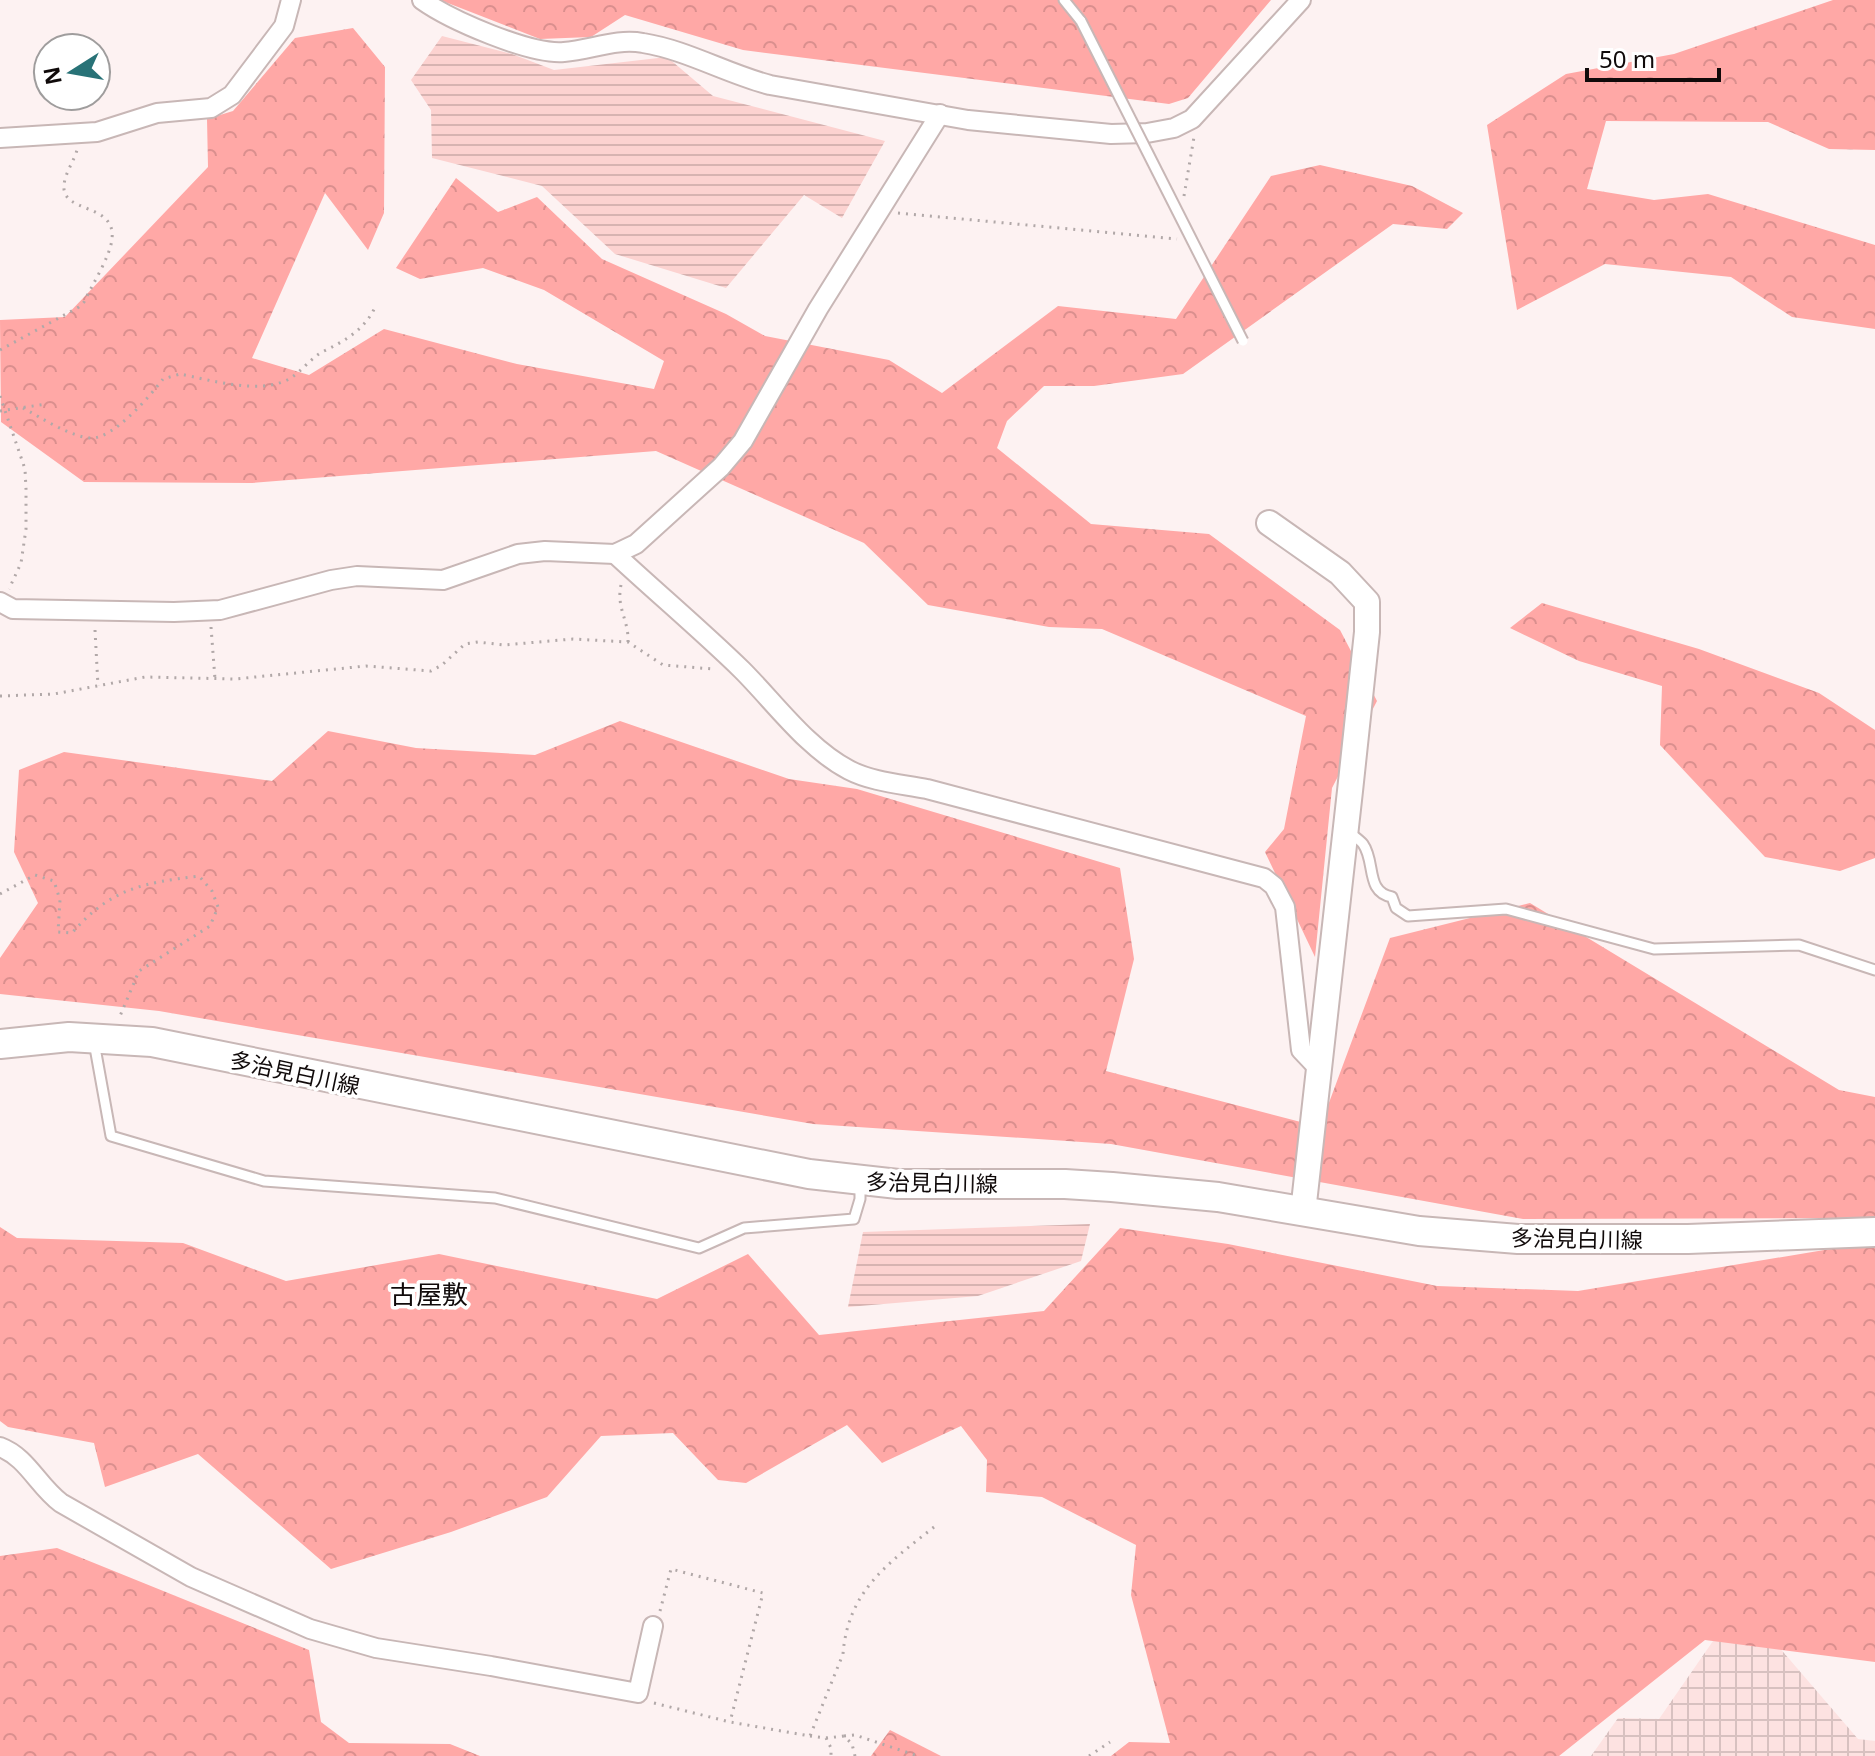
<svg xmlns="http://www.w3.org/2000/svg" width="1875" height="1756" font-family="'Noto Sans','Noto Sans JP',sans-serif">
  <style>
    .industrial { fill: url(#industrial-grid) }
    .forest { fill: url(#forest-crowns) }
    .water { fill: url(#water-rules) }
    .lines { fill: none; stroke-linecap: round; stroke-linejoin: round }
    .lane-casing { stroke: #c8b7b6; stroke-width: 13 }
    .street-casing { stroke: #c8b7b6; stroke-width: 22 }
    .secondary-casing { stroke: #c8b7b6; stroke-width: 28 }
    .primary-casing { stroke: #c8b7b6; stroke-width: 32 }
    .path { stroke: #b1a8a8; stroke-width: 3; stroke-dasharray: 2 6; stroke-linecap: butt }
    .lane { stroke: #fff; stroke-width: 9 }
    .street { stroke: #fff; stroke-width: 18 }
    .secondary { stroke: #fff; stroke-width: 24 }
    .primary { stroke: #fff; stroke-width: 28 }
    .lane-bridge-casing { stroke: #c8b7b6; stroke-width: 13; stroke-linecap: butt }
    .lane-bridge { stroke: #fff; stroke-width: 9 }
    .labels { text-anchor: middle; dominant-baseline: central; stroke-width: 7; stroke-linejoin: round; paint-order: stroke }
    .street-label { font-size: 22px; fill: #100a0a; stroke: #fff }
    .quarter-label { font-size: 26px; fill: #100a0a; stroke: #fff }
  </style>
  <defs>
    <pattern id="industrial-grid" width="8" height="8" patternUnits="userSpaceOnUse" patternTransform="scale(2)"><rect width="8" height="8" fill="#fde2e1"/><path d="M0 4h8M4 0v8" fill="none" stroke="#d8c1c0"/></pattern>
    <pattern id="forest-crowns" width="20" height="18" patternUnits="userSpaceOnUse" patternTransform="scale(2)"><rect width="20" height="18" fill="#ffa8a6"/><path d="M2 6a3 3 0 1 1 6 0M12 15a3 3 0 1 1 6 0" fill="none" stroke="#da8f8e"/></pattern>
    <pattern id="water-rules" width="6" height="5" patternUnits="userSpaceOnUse" patternTransform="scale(2)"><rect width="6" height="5" fill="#fcd2d0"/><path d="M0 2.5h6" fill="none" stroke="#d7b3b1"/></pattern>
  </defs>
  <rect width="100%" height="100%" fill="#fdf2f2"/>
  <polygon class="industrial" points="1740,1602 1858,1739 1875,1741 1875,1756 1591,1756 1618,1718 1659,1719"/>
  <g class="forest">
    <polygon points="440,0 1271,0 1188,98 1169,104 743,50 625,15 591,37 540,39"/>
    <polygon points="1833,0 1875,0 1875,150 1829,149 1768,122 1606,121 1587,189 1654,200 1708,194 1875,245 1875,329 1792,317 1731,277 1605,264 1517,310 1487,125 1566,74 1674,54"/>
    <polygon points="353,28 385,67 384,213 368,250 325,193 252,358 309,375 384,329 517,364 654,389 664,361 544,290 483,268 420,279 396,268 456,178 498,212 537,197 602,259 726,314 765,336 889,360 942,393 1058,306 1176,319 1271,176 1320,165 1412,186 1463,213 1447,229 1393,224 1183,374 1094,386 1044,386 1007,421 997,448 1091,524 1209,534 1340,630 1377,701 1332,788 1315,957 1265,852 1284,829 1306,716 1102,629 1049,627 928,605 864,543 656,451 252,483 84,482 1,422 0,320 65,317 208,167 207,119 233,111 295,38"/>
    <polygon points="1542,603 1699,649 1819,693 1875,730 1875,858 1840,871 1765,857 1660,745 1662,686 1579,661 1510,628"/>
    <polygon points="620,721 789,779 857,789 1120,868 1134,959 1106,1071 1320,1127 1390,938 1530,903 1839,1090 1875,1097 1875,1218 1523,1219 1111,1144 813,1124 159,1011 0,994 0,958 38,903 14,852 19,770 64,752 272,781 328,731 416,748 535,755"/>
    <polygon points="0,1227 17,1238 183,1243 286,1281 439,1254 657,1299 748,1254 819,1335 1044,1311 1120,1228 1228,1244 1437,1286 1578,1291 1860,1244 1875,1246 1875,1662 1705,1640 1559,1756 1111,1756 1129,1742 1170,1743 1131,1595 1136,1545 1042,1497 986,1492 987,1460 961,1426 882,1463 847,1425 746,1483 718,1480 673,1433 601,1436 547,1497 451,1532 331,1569 198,1454 105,1487 94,1443 8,1427 0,1421"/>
    <polygon points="57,1548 309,1650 321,1722 349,1743 450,1744 480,1756 0,1756 0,1556"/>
    <polygon points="890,1730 941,1756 871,1756"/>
  </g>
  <g class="water">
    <polygon points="442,36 512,54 554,70 667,57 713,96 885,141 842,218 804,195 726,288 615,254 542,186 432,158 431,110 411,80"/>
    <polygon points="1090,1224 1081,1261 978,1296 848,1307 863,1232"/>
  </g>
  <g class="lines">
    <g class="lane-casing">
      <g id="lane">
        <polyline points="1064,0 1081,21"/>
        <path d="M1348,831c4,4 12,9 15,13 13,18 2,48 29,53l4,11 12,8 98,-7 148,40 145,-4 76,25"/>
        <polyline points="94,1042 111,1136 264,1181 495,1198 699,1248 744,1228 854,1219 860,1199 860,1183"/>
      </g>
    </g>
    <g class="street-casing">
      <g id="street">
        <path d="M422,0c28,20 108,55 142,52 27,-2 52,-14 79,-9 44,7 84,31 127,42l198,35 143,14 36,-1 27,-5 18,-9 109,-119"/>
        <polyline points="0,138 97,132 157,113 211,108 232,95 284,26 291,0"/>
        <path d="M615,554c42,39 86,76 127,116 33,33 65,78 107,100 23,12 53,14 78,19l337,89 10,8 11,21 16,143 18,19"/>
        <polyline points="0,602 13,609 174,612 220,610 331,580 357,576 443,580 518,554 545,551 615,554 636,544 721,467 743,441 818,309 940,114"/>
        <path d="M0,1447c27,10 38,39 61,56l130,74 119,52 66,19 115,18 147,27 15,-67"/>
      </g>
    </g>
    <g class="secondary-casing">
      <polyline id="secondary" points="1269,523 1340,573 1367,602 1367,632 1350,791 1303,1212"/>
    </g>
    <g class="primary-casing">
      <polyline id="primary" points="0,1044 69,1037 152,1042 809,1174 898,1184 1065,1184 1112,1187 1218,1197 1419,1231 1518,1239 1688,1239 1875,1232"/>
    </g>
    <g class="path">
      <polyline points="1184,196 1194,137"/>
      <polyline points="898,213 1177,239"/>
      <path d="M0,350l79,-43 5,-5c8,-17 26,-45 28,-63 4,-37 -51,-25 -48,-54 1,-12 10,-24 13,-35"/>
      <polyline points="0,396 25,469 26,489 26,529 21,563 9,589"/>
      <path d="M23,408c17,9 49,30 69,30 22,0 58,-42 71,-59l17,-5c30,6 80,21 109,5 12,-7 21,-20 33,-27 23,-11 44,-23 54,-47"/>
      <polyline points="0,411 46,404"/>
      <path d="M621,585c-5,23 8,35 7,57"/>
      <polyline points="211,627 215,679"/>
      <polyline points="95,630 98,686"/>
      <polyline points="0,696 54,694 145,677 235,679 366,666 431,671 442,665 465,644 478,642 504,645 573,639 628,642 663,665 713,669"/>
      <path d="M0,894l35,-19 19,6 6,19 -2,32 14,1c39,-45 71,-50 127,-57l13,15 6,16 -8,19 -71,45 -19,45"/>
      <polyline points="660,1611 671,1569 763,1593 730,1722"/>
      <path d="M654,1703l76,19 80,14 33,-82c5,-64 46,-91 91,-127"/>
      <polyline points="810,1736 826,1738 831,1748 831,1756"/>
      <polyline points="844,1736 855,1735 918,1756"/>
      <polyline points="826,1738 844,1736 852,1744 855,1756"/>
      <polyline points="1089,1756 1110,1742"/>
    </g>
    <use href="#lane" class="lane"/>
    <use href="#street" class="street"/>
    <use href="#secondary" class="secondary"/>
    <use href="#primary" class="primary"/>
    <g class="lane-bridge-casing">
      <polyline id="lane-bridge" points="1081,21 1243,341"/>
    </g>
    <use href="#lane-bridge" class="lane-bridge"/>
  </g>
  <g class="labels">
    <g class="street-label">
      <text transform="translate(295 1072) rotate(12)">多治見白川線</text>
      <text transform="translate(932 1182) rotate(1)">多治見白川線</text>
      <text transform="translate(1577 1238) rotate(1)">多治見白川線</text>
    </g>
    <g class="quarter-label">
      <text x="429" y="1294">古屋敷</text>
    </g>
  </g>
  <g transform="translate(72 72) rotate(259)"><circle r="38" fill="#ffffff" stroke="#9f9d9d" stroke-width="2"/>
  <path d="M0-6L14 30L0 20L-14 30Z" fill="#287277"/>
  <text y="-12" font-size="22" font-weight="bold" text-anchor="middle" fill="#100a0a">N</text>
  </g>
  <path d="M1587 68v12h132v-12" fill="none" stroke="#100a0a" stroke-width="4"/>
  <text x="1599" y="68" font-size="24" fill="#100a0a" stroke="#ffffff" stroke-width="6" paint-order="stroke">50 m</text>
</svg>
